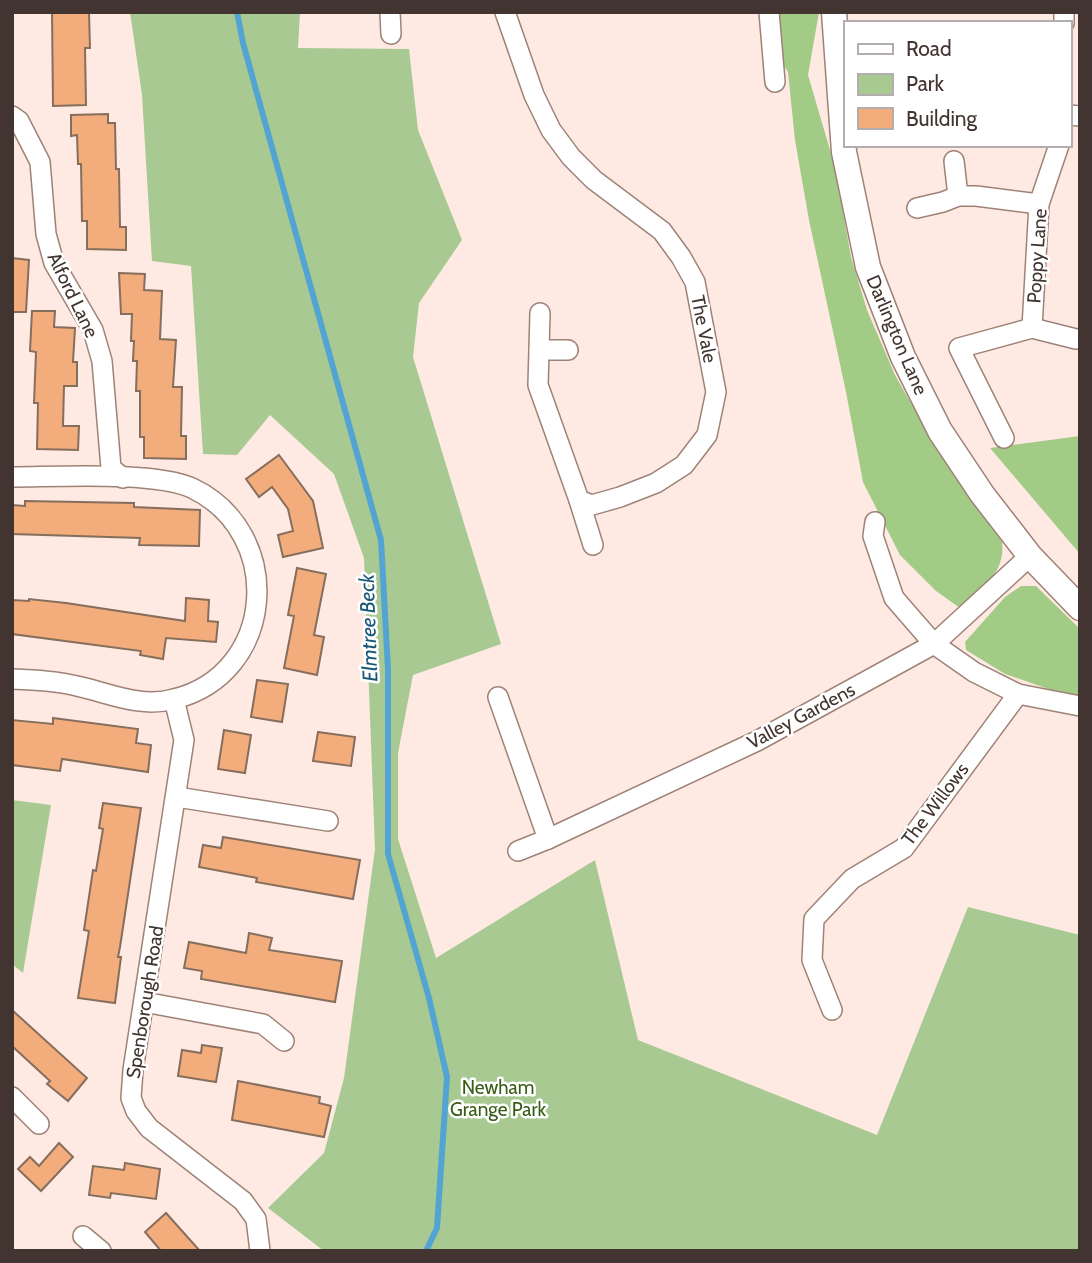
<svg xmlns="http://www.w3.org/2000/svg" width="1092" height="1263" font-family="Cabin,sans-serif">
  <style>
    .green { fill: #a8c991 }
    .forest { fill: #a2cb85 }
    .lines { fill: none; stroke-linecap: round; stroke-linejoin: round }
    .stream { stroke: #53a4d2; stroke-width: 6 }
    .building { fill: #f3ac7c; stroke: #866e5d; stroke-width: 2 }
    .minor-casing { stroke: #9f8277; stroke-width: 22 }
    .tertiary-casing { stroke: #9f8277; stroke-width: 27 }
    .minor { stroke: #fff; stroke-width: 19 }
    .tertiary { stroke: #fff; stroke-width: 24 }
    .labels { text-anchor: middle; dominant-baseline: central; stroke-width: 5; stroke-linejoin: round; paint-order: stroke }
    .street-label { font-size: 19px; fill: #423531; stroke: #fff }
    .park-label { font-size: 19px; fill: #395d16; stroke: #fff }
    .water-label { font-size: 21px; font-style: italic; fill: #195777; stroke: #fff }
  </style>
  <rect width="100%" height="100%" fill="#feeae3"/>
  <g class="green">
    <polygon points="130,12 300,12 298,48 409,49 418,130 462,240 419,303 413,357 501,644 413,675 398,753 398,839 436,958 595,860 638,1040 877,1135 968,907 1080,935 1080,1251 324,1251 268,1208 324,1153 344,1078 375,849 364,558 334,474 270,415 237,455 203,454 191,266 152,261 142,95"/>
    <polygon points="12,800 51,805 23,973 12,964"/>
  </g>
  <g class="forest">
    <path d="M777,12h42l-11,63 27,92 16,90 16,53 28,65 39,69 68,98c4,31 -21,47 -42,66l-24,-17 -36,-36 -37,-73 -17,-90 -37,-172 -14,-80 -7,-68 -6,-9z"/>
    <polygon points="1080,436 1080,554 990,448"/>
    <polygon points="1021,586 1036,586 1080,629 1080,700 1005,674 966,650 965,642 1005,597"/>
  </g>
  <g class="lines">
    <polyline class="stream" points="237,12 243,43 381,540 388,669 388,854 429,998 447,1077 437,1228 426,1251"/>
  </g>
  <g class="building">
    <polygon points="52,12 89,12 90,48 85,48 86,105 53,106"/>
    <polygon points="108,114 108,123 115,123 116,169 119,169 120,227 126,227 126,250 87,249 87,221 82,221 81,164 78,164 77,135 71,136 71,115"/>
    <polygon points="12,258 29,260 26,312 12,312"/>
    <polygon points="119,273 145,274 144,290 162,291 160,339 176,340 173,387 182,387 181,436 186,436 186,459 144,458 144,437 140,437 140,391 136,391 137,361 133,361 134,341 131,341 132,314 121,314"/>
    <polygon points="32,311 55,311 54,327 75,328 73,362 77,362 77,386 64,386 63,426 79,426 78,450 37,449 38,403 34,403 36,352 30,351"/>
    <polygon points="279,455 313,501 323,548 283,557 278,535 293,531 288,509 272,487 259,497 246,479"/>
    <polygon points="25,501 134,503 134,507 200,510 199,546 139,545 140,538 12,534 12,505 25,506"/>
    <polygon points="297,568 326,574 314,635 324,637 317,675 284,668 294,616 288,615"/>
    <polygon points="186,598 209,600 208,621 218,622 216,642 166,638 163,659 140,655 141,651 12,634 12,600 29,601 29,599 66,603 185,621"/>
    <polygon points="257,680 288,684 282,722 251,717"/>
    <polygon points="53,718 138,729 136,743 151,745 148,772 62,759 60,771 12,765 12,720 53,724"/>
    <polygon points="224,730 251,735 245,773 218,769"/>
    <polygon points="318,732 355,737 351,766 313,761"/>
    <polygon points="103,803 141,808 120,947 118,957 121,957 115,1003 78,998 89,931 84,930 93,870 96,871 103,829 99,828"/>
    <polygon points="223,837 360,860 353,899 256,882 257,878 199,867 203,845 221,848"/>
    <polygon points="249,933 272,938 269,950 342,961 335,1002 201,979 202,971 184,968 189,942 246,953"/>
    <polygon points="12,1010 87,1078 68,1101 47,1084 50,1081 12,1046"/>
    <polygon points="202,1045 222,1048 216,1082 178,1076 182,1050 201,1053"/>
    <polygon points="238,1081 320,1097 319,1103 331,1106 324,1137 232,1120"/>
    <polygon points="59,1143 73,1157 41,1191 18,1169 30,1157 39,1166"/>
    <polygon points="125,1163 160,1169 156,1199 111,1193 110,1198 89,1195 93,1166 124,1170"/>
    <polygon points="166,1213 200,1251 161,1251 145,1232"/>
  </g>
  <g class="lines">
    <g class="minor-casing">
      <g id="minor">
        <polyline points="390,12 391,34"/>
        <polyline points="505,12 534,95 551,130 571,157 594,180 662,231 681,257 695,282 716,392 707,435 684,465 656,483 620,497 592,505 579,500 538,385 540,313"/>
        <polyline points="769,12 775,82"/>
        <polyline points="1064,12 1064,23"/>
        <polyline points="1069,115 1080,116"/>
        <polyline points="12,116 19,121 40,162 46,234 54,263 93,330 102,361 111,468 123,478"/>
        <polyline points="954,161 958,196"/>
        <polyline points="917,208 943,202 958,196 976,196 1039,204"/>
        <polyline points="1032,328 1039,204 1059,145"/>
        <polyline points="539,350 568,350"/>
        <polyline points="1004,438 959,348 1032,328 1076,339"/>
        <path d="M12,477c44,0 143,-6 180,11 94,45 84,186 -18,211 -33,9 -62,-5 -93,-12 -23,-6 -46,-7 -69,-8"/>
        <polyline points="579,500 593,545"/>
        <polyline points="875,522 873,536 894,598 934,644 974,672 1018,694 1080,706"/>
        <polyline points="498,697 548,839"/>
        <polyline points="174,699 184,740 133,1070 131,1098 136,1111 149,1128 243,1201 256,1219 260,1251"/>
        <polyline points="177,797 328,821"/>
        <polyline points="518,851 548,839 757,741 934,644 1030,556"/>
        <polyline points="144,1002 263,1024 284,1041"/>
        <polyline points="832,1010 812,960 814,919 852,879 904,848 1018,694"/>
        <polyline points="12,1097 39,1124"/>
        <polyline points="83,1236 101,1251"/>
      </g>
    </g>
    <g class="tertiary-casing">
      <polyline id="tertiary" points="834,12 844,152 868,267 903,357 940,431 982,494 1030,556 1080,608"/>
    </g>
    <use href="#minor" class="minor"/>
    <use href="#tertiary" class="tertiary"/>
  </g>
  <g class="labels">
    <g class="street-label">
      <text transform="translate(1037 256) rotate(-86)">Poppy Lane</text>
      <text transform="translate(73 295) rotate(64)">Alford Lane</text>
      <text transform="translate(704 329) rotate(79)">The Vale</text>
      <text transform="translate(897 335) rotate(67)">Darlington Lane</text>
      <text transform="translate(801 716) rotate(-28)">Valley Gardens</text>
      <text transform="translate(935 804) rotate(-53)">The Willows</text>
      <text transform="translate(145 1002) rotate(-81)">Spenborough Road</text>
    </g>
    <g class="park-label">
      <text x="498" y="1087">Newham<tspan x="498" dy="22">Grange Park</tspan></text>
    </g>
    <g class="water-label">
      <text transform="translate(368 628) rotate(-92)">Elmtree Beck</text>
    </g>
  </g>
  <rect width="1092" height="1263" fill="none" stroke="#423531" stroke-width="28"/>
  <rect x="844" y="21" width="228" height="126" fill="#ffffff" stroke="#b3aead" stroke-width="2"/>
  <rect x="858" y="44" width="35" height="10" fill="#ffffff" stroke="#b3aead" stroke-width="2"/>
  <text x="906" y="56" font-size="21" fill="#423531">Road</text>
  <rect x="858" y="74" width="35" height="21" fill="#a8c991" stroke="#b3aead" stroke-width="2"/>
  <text x="906" y="91" font-size="21" fill="#423531">Park</text>
  <rect x="858" y="108" width="35" height="21" fill="#f3ac7c" stroke="#b3aead" stroke-width="2"/>
  <text x="906" y="126" font-size="21" fill="#423531">Building</text>
</svg>
